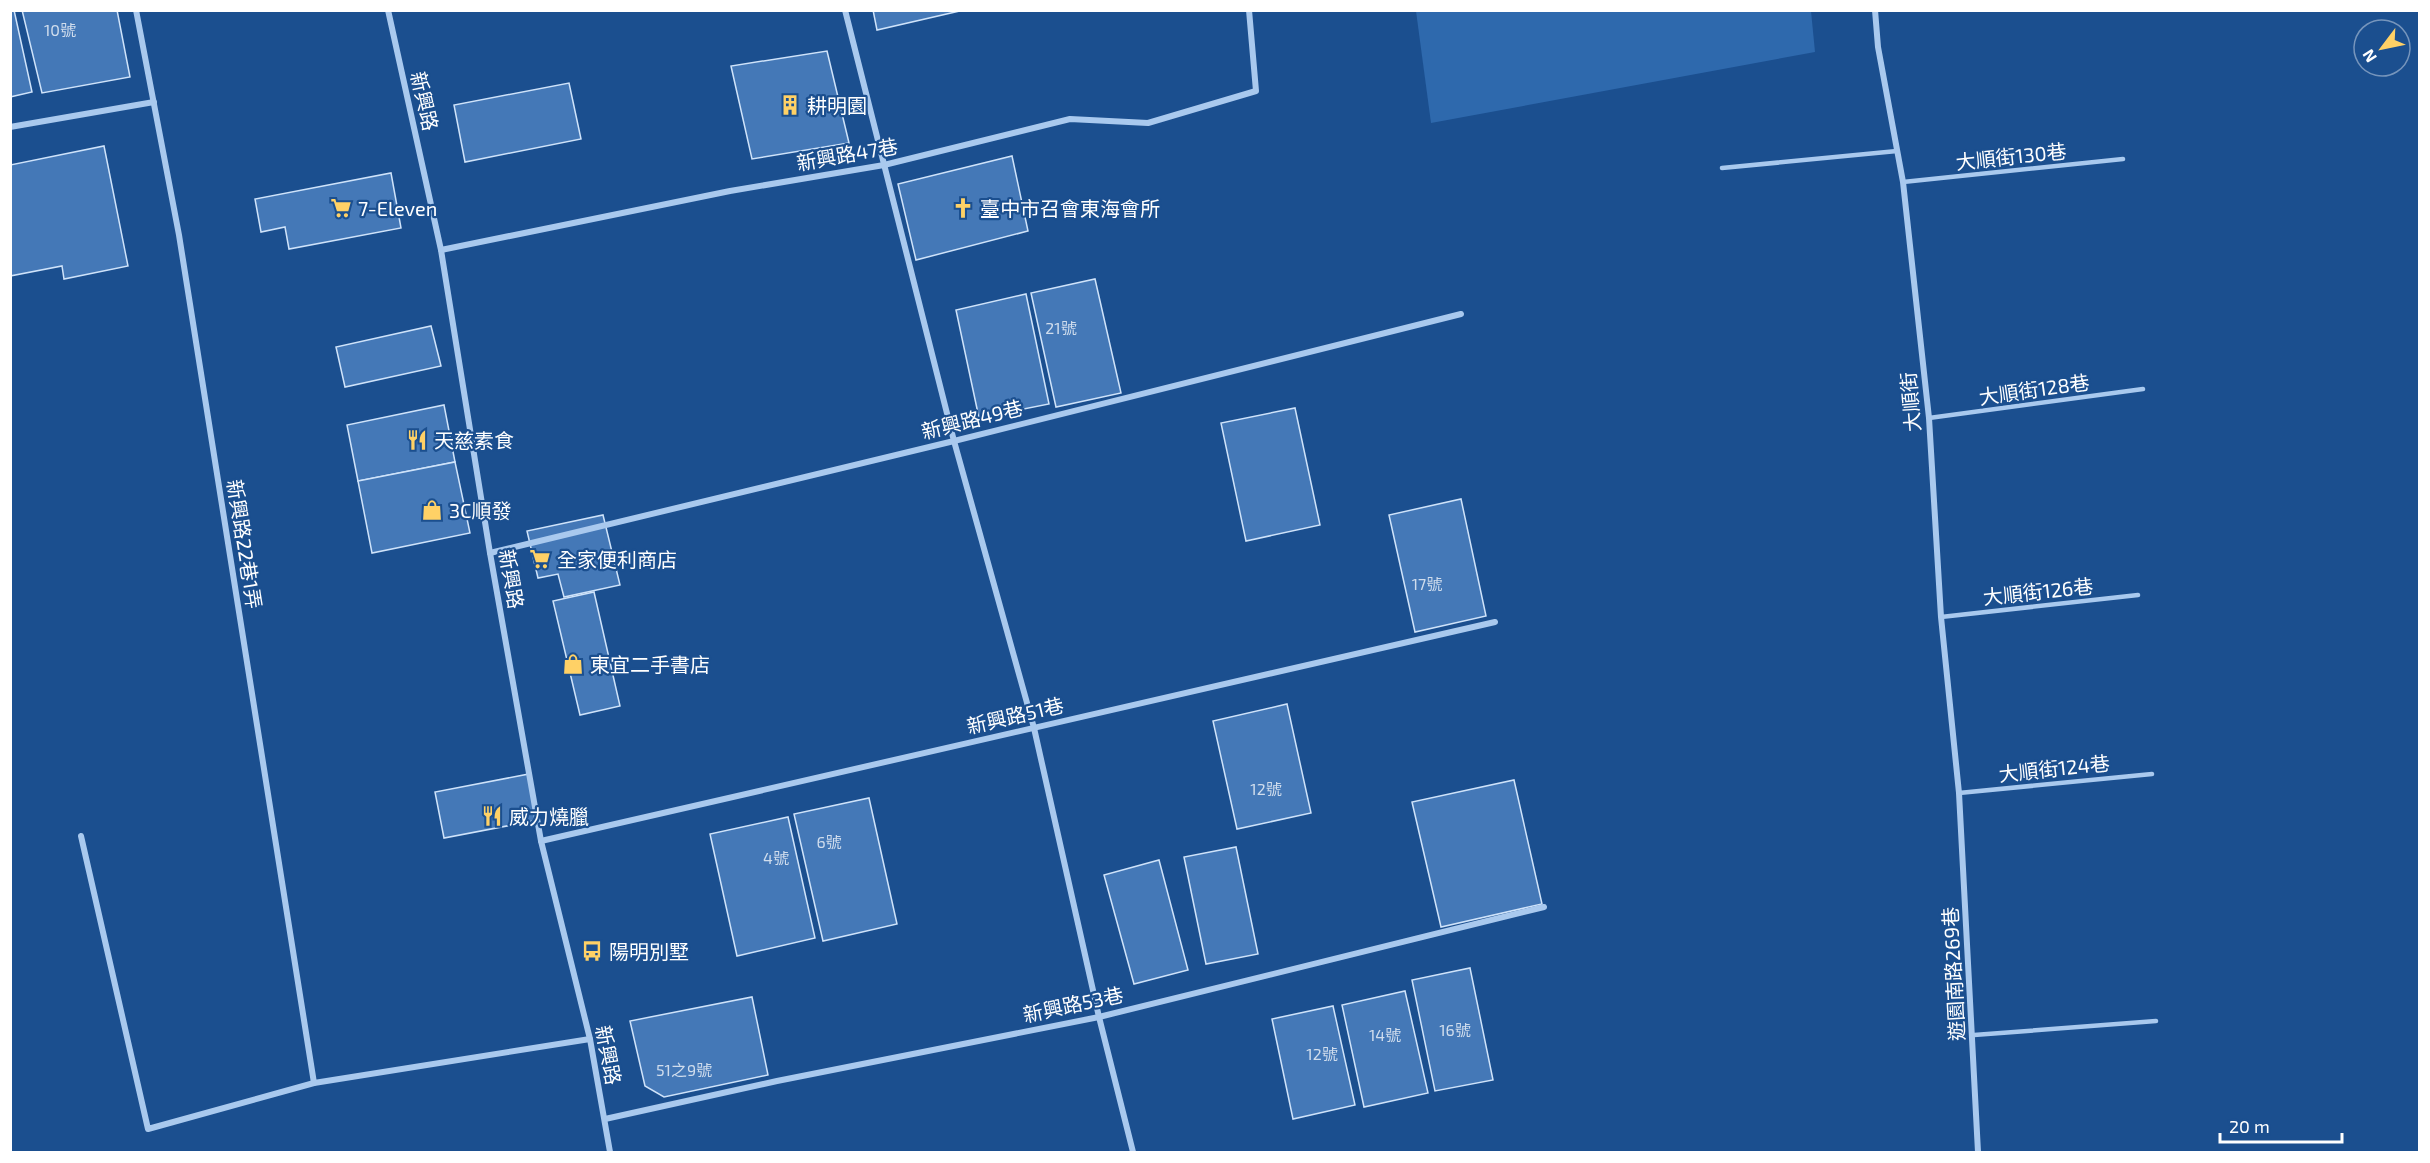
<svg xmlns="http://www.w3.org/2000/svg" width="2430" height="1163" font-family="'Exo 2','Noto Sans TC',sans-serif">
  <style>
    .green { fill: #2e69ad }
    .building { fill: #4478b7; stroke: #cfe3fa; stroke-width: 1.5 }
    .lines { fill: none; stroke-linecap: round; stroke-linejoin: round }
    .lane { stroke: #a9c9ee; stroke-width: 4.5 }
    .street { stroke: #a9c9ee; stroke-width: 6 }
    .labels { text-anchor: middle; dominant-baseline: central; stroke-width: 4.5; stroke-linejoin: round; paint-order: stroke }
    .number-label { font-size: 16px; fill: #d0dded }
    .street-label { font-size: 20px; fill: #fff; stroke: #1b4f8f }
    .poi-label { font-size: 20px; fill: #fff; stroke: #1b4f8f; text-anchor: start }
  </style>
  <rect width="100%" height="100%" fill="#1b4f8f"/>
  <polygon class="green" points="1416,11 1811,11 1815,52 1431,123"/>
  <g class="building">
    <polygon points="10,10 14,10 32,92 10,97"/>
    <polygon points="22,10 117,10 130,77 42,93"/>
    <polygon points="873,10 964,10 877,30"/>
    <polygon points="827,51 849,143 752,159 731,66"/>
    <polygon points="569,83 581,139 465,162 454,105"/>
    <polygon points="104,146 128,266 64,279 62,266 10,276 10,165"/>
    <polygon points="1012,156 1028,231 916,260 898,184"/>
    <polygon points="391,173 401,228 289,249 285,227 261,232 255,199"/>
    <polygon points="1095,279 1121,393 1056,407 1031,293"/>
    <polygon points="1026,294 1049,404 979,418 956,310"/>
    <polygon points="431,326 441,366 345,387 336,347"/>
    <polygon points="444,405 455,462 358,481 347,425"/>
    <polygon points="1295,408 1320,525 1246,541 1221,423"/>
    <polygon points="455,462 470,533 372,553 358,481"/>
    <polygon points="1461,499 1486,616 1415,632 1389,515"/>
    <polygon points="603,515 620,585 564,597 558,574 538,578 527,531"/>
    <polygon points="594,592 620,706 580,715 553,601"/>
    <polygon points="1287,704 1311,813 1237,829 1213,721"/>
    <polygon points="529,774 538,820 444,838 435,792"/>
    <polygon points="1514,780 1542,904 1441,927 1412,802"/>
    <polygon points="869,798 897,924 823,941 794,814"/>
    <polygon points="788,817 815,938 737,956 710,834"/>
    <polygon points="1236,847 1258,954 1206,964 1184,857"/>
    <polygon points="1159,860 1188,970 1134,984 1104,875"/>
    <polygon points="1470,968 1493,1080 1435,1091 1412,980"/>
    <polygon points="1405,991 1428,1093 1364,1107 1342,1005"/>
    <polygon points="752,997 768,1075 664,1097 645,1086 630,1021"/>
    <polygon points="1333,1006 1355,1105 1293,1119 1272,1019"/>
  </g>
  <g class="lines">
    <g class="lane">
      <polyline points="1722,168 1897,151"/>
      <polyline points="1903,182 2123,159"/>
      <polyline points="1929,418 2143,389"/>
      <polyline points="1941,617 2138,595"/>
      <polyline points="1959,793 2152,774"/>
      <polyline points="1974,1035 2156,1021"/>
    </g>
    <g class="street">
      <polyline points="136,10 179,235 314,1083"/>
      <polyline points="388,10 441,250 490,553 541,841 590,1039 610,1152"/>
      <polyline points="845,10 954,441 1034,728 1099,1017 1133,1152"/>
      <polyline points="1875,10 1878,47 1903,182 1929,418 1941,617 1959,793 1978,1152"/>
      <polyline points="10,127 154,102"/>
      <polyline points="441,250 730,191 884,165 1070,119 1148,123 1256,91 1249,10"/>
      <polyline points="490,553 954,441 1461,314"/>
      <polyline points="81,836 148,1129 314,1083 590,1039"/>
      <polyline points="541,841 1495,622"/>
      <polyline points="605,1119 777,1081 1099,1017 1544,907"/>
    </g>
  </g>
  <defs>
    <g id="building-bare" transform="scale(1.62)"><path d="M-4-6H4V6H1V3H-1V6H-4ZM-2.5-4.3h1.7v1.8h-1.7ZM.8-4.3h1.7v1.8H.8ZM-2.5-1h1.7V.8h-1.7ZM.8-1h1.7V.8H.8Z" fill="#ffd166" stroke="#1b4f8f" stroke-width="2.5" paint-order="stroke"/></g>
    <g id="supermarket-bare" transform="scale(1.62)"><path d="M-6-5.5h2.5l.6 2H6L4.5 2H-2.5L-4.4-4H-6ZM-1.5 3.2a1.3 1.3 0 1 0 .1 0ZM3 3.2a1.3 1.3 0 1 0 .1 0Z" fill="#ffd166" stroke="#1b4f8f" stroke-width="2.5" paint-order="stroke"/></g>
    <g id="church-bare" transform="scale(1.62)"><path d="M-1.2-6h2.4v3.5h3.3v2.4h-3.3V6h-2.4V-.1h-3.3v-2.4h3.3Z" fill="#ffd166" stroke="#1b4f8f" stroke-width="2.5" paint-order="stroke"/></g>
    <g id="restaurant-bare" transform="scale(1.62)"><path d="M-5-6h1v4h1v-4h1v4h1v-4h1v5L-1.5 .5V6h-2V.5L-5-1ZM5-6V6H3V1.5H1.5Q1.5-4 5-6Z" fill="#ffd166" stroke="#1b4f8f" stroke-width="2.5" paint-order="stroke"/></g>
    <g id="shop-bare" transform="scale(1.62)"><path d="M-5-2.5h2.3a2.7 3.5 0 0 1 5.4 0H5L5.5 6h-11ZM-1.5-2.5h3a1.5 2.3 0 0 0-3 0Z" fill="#ffd166" stroke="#1b4f8f" stroke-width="2.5" paint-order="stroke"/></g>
    <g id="bus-bare" transform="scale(1.62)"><path d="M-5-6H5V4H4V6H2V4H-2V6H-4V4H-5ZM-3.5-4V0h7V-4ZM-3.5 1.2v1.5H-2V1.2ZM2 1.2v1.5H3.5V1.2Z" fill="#ffd166" stroke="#1b4f8f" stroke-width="2.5" paint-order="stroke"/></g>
  </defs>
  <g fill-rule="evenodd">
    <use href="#building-bare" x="790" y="105"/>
    <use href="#supermarket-bare" x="341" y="208"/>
    <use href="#church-bare" x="963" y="208"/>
    <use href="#restaurant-bare" x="417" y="440"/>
    <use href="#shop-bare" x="432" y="510"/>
    <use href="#supermarket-bare" x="540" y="559"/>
    <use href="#shop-bare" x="573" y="664"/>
    <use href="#restaurant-bare" x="492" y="816"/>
    <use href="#bus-bare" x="592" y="951"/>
  </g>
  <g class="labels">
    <g class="number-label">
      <text x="60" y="29">10號</text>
      <text x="1061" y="327">21號</text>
      <text x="1427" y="583">17號</text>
      <text x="1266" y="788">12號</text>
      <text x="829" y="841">6號</text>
      <text x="776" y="857">4號</text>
      <text x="1455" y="1029">16號</text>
      <text x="1385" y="1034">14號</text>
      <text x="1322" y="1053">12號</text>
      <text x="684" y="1069">51之9號</text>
    </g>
    <g class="street-label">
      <text transform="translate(425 101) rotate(77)">新興路</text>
      <text transform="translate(847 154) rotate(-10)">新興路47巷</text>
      <text transform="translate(2011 156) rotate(-6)">大順街130巷</text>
      <text transform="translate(2034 389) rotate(-8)">大順街128巷</text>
      <text transform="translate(1910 402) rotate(-95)">大順街</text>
      <text transform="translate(972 419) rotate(-14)">新興路49巷</text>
      <text transform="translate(245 544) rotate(81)">新興路22巷1弄</text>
      <text transform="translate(512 579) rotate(80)">新興路</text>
      <text transform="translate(2038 591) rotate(-6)">大順街126巷</text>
      <text transform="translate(1015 715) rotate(-13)">新興路51巷</text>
      <text transform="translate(2054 768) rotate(-6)">大順街124巷</text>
      <text transform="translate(1953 974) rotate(-93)">遊園南路269巷</text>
      <text transform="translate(1073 1004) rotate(-12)">新興路53巷</text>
      <text transform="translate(609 1055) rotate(79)">新興路</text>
    </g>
    <g class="poi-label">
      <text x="807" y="105">耕明園</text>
      <text x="358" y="208">7-Eleven</text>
      <text x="980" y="208">臺中市召會東海會所</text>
      <text x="434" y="440">天慈素食</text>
      <text x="449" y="510">3C順發</text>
      <text x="557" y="559">全家便利商店</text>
      <text x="590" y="664">東宜二手書店</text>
      <text x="509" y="816">威力燒臘</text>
      <text x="609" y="951">陽明別墅</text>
    </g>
  </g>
  <rect width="2430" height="1163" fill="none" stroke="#ffffff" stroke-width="24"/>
  <g transform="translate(2382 48) rotate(238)"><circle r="28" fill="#1b4f8f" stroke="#7695bc" stroke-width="1.5"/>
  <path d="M0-4.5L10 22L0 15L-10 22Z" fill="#ffd166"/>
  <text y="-9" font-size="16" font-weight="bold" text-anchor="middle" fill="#ffffff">N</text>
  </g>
  <path d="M2220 1133v9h122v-9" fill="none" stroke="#ffffff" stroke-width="3"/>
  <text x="2229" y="1133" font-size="18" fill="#ffffff" stroke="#1b4f8f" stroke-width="4.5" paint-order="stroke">20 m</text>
</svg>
